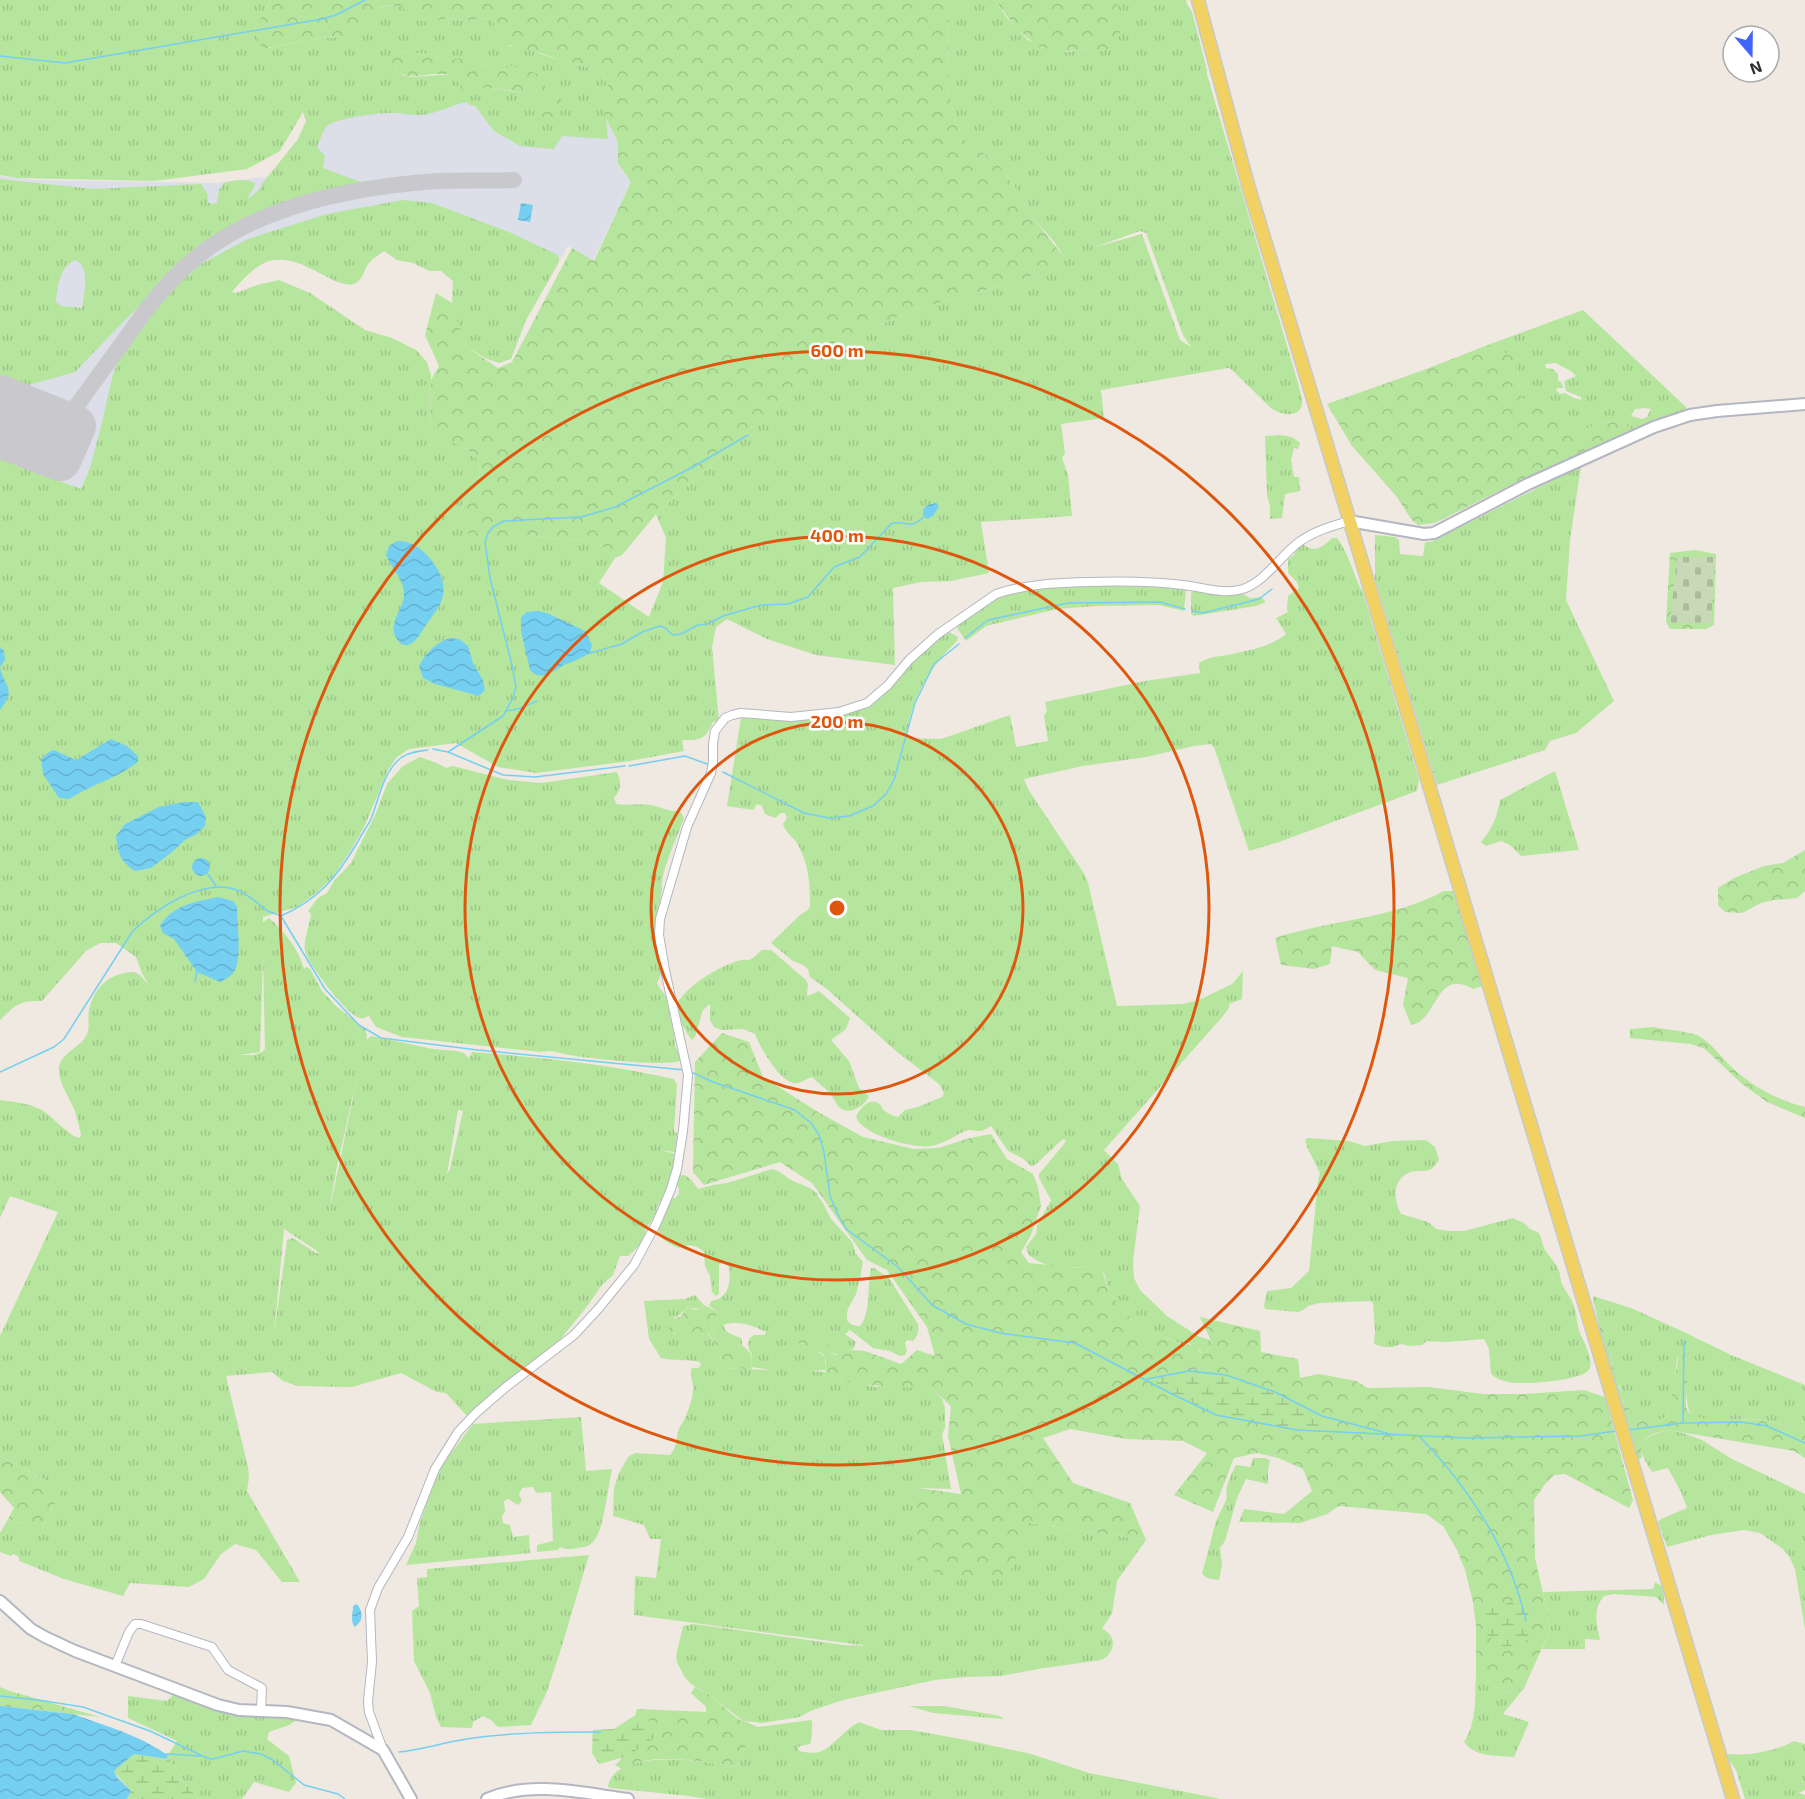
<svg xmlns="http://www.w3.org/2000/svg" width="1805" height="1799" font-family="'Exo 2',sans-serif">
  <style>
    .airport { fill: #dcdee8 }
    .grass { fill: url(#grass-tufts); fill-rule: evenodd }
    .forest { fill: url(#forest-crowns) }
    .wetland { fill: url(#wetland-marsh) }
    .cemetery { fill: url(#cemetery-stones) }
    .water { fill: url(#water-waves) }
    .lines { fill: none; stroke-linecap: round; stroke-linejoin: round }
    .stream { stroke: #75cff0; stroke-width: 1.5 }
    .taxiway { stroke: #c9c8cc; stroke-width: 16 }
    .runway { stroke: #c9c8cc; stroke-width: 42 }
    .street-casing { stroke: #b4b7c1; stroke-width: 10 }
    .secondary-casing { stroke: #b4b7c1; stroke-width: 14 }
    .primary-casing { stroke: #c9c9c9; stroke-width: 15 }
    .street { stroke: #fff; stroke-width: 8 }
    .secondary { stroke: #fff; stroke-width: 10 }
    .primary { stroke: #f2d163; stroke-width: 12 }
    .ring { fill: none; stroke: #df570e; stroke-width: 3 }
    .centre { fill: #df570e; stroke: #fff; stroke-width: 3 }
    .ring-label { font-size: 18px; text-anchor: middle; font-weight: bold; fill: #df570e; stroke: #fff; stroke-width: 5; stroke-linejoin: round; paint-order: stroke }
  </style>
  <defs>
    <pattern id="grass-tufts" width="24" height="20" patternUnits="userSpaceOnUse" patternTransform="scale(1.5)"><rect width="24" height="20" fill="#b6e59e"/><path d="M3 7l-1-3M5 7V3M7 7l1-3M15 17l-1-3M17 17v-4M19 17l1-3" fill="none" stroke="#9dc588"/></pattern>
    <pattern id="forest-crowns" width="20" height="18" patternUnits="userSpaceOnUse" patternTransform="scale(1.5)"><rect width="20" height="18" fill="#b6e59e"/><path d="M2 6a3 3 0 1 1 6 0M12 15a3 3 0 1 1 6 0" fill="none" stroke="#9dc588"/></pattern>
    <pattern id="wetland-marsh" width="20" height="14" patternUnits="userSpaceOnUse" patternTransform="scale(1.5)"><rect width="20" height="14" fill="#b6e59e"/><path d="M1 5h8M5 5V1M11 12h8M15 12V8" fill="none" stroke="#9dc588"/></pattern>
    <pattern id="cemetery-stones" width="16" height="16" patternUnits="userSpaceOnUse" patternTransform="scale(1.5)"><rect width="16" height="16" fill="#c8d9b8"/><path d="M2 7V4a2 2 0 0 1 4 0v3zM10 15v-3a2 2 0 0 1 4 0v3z" fill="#acbb9e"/></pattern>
    <pattern id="water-waves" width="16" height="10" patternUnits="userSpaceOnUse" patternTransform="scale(1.5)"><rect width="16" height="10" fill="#75cff0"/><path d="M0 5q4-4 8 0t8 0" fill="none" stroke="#66b2ce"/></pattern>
  </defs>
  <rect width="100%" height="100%" fill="#efe9e1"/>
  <polygon class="airport" points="609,89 606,119 617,140 618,147 618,163 631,182 593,261 568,246 526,320 511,359 499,363 485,358 452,303 453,281 441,271 426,269 413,263 397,260 384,251 369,262 268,260 252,270 180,308 80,493 0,460 0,176 34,180 216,183 271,176 333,100"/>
  <g class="grass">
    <path d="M0,0h270l-4,11 -11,15 8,23 56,-11 21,-1 18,-6 15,-10 5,-13c19,-6 31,1 45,13l28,-3 13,3 25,-3 4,2 3,8 13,18 12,1 41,14 40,9 7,19 -4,18 3,32 -46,-3 -8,13 -34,-3 -26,-15 -19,-25 -5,-1 -3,-3c-17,3 -32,13 -49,13 -8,0 -16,-2 -23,-2 -13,-1 -60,5 -68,13 -5,6 -7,14 -10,21l8,9 -2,12 40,15 3,6 -2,4 -15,7 -61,14 -58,22 -44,26 -61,58 -50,52 -50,14 -25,-9v-198l93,10 108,-5 7,11 -1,4 2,4 4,1 4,-1 2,-13 5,-7c10,-3 21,-5 31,0 0,7 -7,10 -7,16l12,-10 2,-5 36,-45 8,-18 -3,-9 -23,39 -33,18 -93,12 -137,-3 -17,-3zM398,52l30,2 18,6 30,3 26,7 9,-4 26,9 10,14 -5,16 -7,-10 -50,-8h-25l-2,-6 -5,-7 -42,3 -8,-2 -8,-7zM75,260c16,6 9,33 7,48l-21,-2 -5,-4c1,-16 4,-35 19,-42z"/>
    <path d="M949,0h46l12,18 22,23 37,11 19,-3 14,2 13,-2c12,-15 7,-32 5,-49h30l1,1 39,3 5,8 15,58v5l91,308c1,5 3,11 4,15 2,21 -18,18 -30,11l-41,-40 -3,-1 -127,22 3,28 -43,6 4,29 -3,5 6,17 4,41 -91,6 8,51 -38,8 -30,1 -28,6 2,77 -79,-10 -49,-16 -40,-20 -11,8 -4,20 7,74 -6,1c-8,18 -12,18 -31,18l2,11 -54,10 -94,12 -38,-6 -42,-24 -47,6 -12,8 -9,13 -23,55 -14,25 -19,28 -16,15 -19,14 -34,10v5l6,-4c15,13 30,31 35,51l2,-2 4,2 12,22 14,15 29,23 2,6 -1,5 5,-4 62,13 24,2 7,2 5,5 3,-6c67,5 136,12 202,27l3,6 -3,46 3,2 -2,19 -15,-2 16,4c-1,21 -10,38 -20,55l1,1 -6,12 -5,5 -1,9 -4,8 -13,12h-8l-7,19 -11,10 -17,24 -27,33 -91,74 -21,-23 -9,-1 -36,-19 -49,14 -54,-1 -15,-5 -11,-9 -46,4 22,91 1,10 -2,14 53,91h-18l-26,-32 -21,-6 -14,10 -17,25 -15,8 -59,-4 -7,13 -59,-17 -45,-18v-4l-6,-3 -2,2 -11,-4v-19l8,-14 13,5 18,11 23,-46 -62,-33v-120l58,-124 -48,-16 -10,22v-118c14,2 29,3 42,10 11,7 28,27 38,28l1,-3c-2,-9 -4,-18 -7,-26 -5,-13 -15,-25 -15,-39 -1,-16 20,-21 27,-34 5,-9 1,-17 3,-26 4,-19 17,-34 36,-37 4,-1 9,-2 13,1 5,3 9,9 12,13l-8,-14 -6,-16 -20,-14h-16l-14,8 -44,50c-24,0 -25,3 -42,19v-561l81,30 9,-21 11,-41 12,-53 10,-25 4,-20 74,-65 47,-25 79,-25 76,-14 29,3 77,29 49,23 1,7 -33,58 -15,39 -12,4 -14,-5 -20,-12 -8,-21 -5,-22 1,-22 -12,-10h-12l-16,-8 -16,-3 -13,-9c-4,3 -11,7 -14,11 -7,7 -6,18 -16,22 -7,2 -17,-2 -23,-5 -46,-24 -62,-32 -99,13l4,1 21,-8 22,-5 31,13 55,37 27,8 24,12 11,12 4,13 -1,55 36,19 12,10 2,16 -20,38 47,20 54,6 34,1 20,18 -16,25 50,34 14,-35 3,-44 -10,-24 194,-175 63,-29 113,-31 38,-22 -9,-14 -25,-29 -15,-27 -18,-25 -32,-21 -9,-15 -8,-40zM1140,231l6,2 37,102 8,12 -11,-7 -38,-106 -50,14zM263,956l2,93c-6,7 -16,6 -25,6l20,-3zM358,1073l-30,145v1l8,-48zM458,1110l5,1 -13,58 -3,5zM284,1229l36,24h-4l-23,-15 -6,2 -13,95z"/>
    <path d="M1583,310l104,98 -1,2 -53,20 -14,-9 -20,3 -17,6 -59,-31 -4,-7 -2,-20 -5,-16 -6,-2 -13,-11zM1556,363c6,4 16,7 20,13l-12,5 2,10 15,6v3l-7,-2 -9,-5 -5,1 -4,-4 1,-2h6l-1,-5 -4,-3v-6l-5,-5 -7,-1 -1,-4zM1644,408l7,1 -4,8 -5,2 -11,-3 4,-7z"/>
    <polygon points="1280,435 1292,437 1300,443 1298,449 1294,448 1291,460 1294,477 1299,477 1300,491 1285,494 1282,518 1270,519 1270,506 1267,495 1265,436"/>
    <polygon points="1581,466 1570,540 1566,600 1614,701 1576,733 1550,741 1545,750 1437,785 1375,579 1375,535 1395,537 1399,540 1400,554 1423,556 1425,542 1431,542"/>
    <path d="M1332,538h5c13,17 16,37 26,55l56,187 -2,11 -138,51 -30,9 -35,-104 -3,-3 -17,2 -48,11 -63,9 -59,13 4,10 57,86 3,8 29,123 66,-2 16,-4 33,-16 11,-13 -1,28 -13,5v4l-6,8 -119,134 14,14 4,15 18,27 -7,55 1,17 6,12 27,26 31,20 12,4 2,3 -4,7 -5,3 -14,-10 -8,1 -23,-10 -16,-2 -32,-38 -6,-21 -16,-8c-19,6 -45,3 -60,-11l-2,-7 10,-13 1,-8 14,-26 -12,-22v-4l25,-30 2,-4 -3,-1 -28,26 -4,1 -9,-8 -14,-7 -17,-25c-15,10 -16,1 -26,5 -11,5 -22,13 -34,15 -17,3 -69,-11 -75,-29 3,-8 13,-20 22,-14 7,5 0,3 7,8 3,3 9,5 13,6l7,-7 13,-3 24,-10 2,-4 -5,-9 -42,-32 -70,-63 -17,-12 -2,-8 -5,-4 -10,-4 -22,-18 29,-28 8,-5 2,-4c0,-23 -1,-42 -13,-63 -5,-7 -12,-11 -14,-19l4,-6 -2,-5h-4l-6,5 -10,-4 -3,-8 -5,-2 -4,6 -26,-4 14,-88 37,2 20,-2 79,-19 46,-49 18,-16 8,-2 9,5 -1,4c-28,27 -46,57 -51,97l35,1 69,-24 6,32 32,-6 -4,-25 3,-5 -2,-9 100,-21 55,-8 -1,-10c9,-6 17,-6 28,-8 19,-4 44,-8 59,-21l-10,-16 12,-6 -1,-3 1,-13 11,-8 -2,-6 -9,-9v-14l6,-4 4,-9 6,-1c11,8 19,2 28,-7z"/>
    <polygon points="1109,585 1186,589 1184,611 1159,605 1097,606 1057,609 986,626 966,641 957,628 959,624 1003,593 1037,588"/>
    <polygon points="1195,590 1239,592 1250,598 1261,597 1266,602 1256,606 1194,616 1191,614 1191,593"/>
    <path d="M420,757l19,7 7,4 7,-2 55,14 33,3 76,-11c5,11 4,17 -3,26l2,6c12,2 23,-1 35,1 11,3 18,6 30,7l3,6c-6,18 -24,54 -22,71 -4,23 -7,43 -3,66 2,11 5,18 -2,27 2,7 6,9 9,15l8,37 1,12 7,14c-15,8 -93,-2 -113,-5 -12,-2 -15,-5 -28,-3l-139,-15 -26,-10 -7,-11c-3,1 -6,3 -9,2 -13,-2 -52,-55 -55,-67 -2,-9 5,-28 6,-37l-3,-3 10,-13 9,-5 7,-12 17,-18 25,-50 11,-29 16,-18z"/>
    <path d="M1555,771l24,79 -58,6 -11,-11 -9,-4 -15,5 -5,-4c12,-14 16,-25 19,-42z"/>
    <path d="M762,950h9l35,30 2,4 -1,11 1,1 11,-5 31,27 -4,11 -15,11 18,21 10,27 10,8c-5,11 -21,21 -31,10 -3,-4 -5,-9 -8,-13 -5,-5 -12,-10 -18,-16 -6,2 -12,7 -18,6 -15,-2 -34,-36 -39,-49l-12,-5 -22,1 -7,-3 -4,-7v-16l-7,6 -8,27 -3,3c-8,-10 -13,-21 -17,-33 10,-21 44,-41 66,-47 3,-1 7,1 10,-1 3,-1 7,-6 11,-9z"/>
    <path d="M1308,1138l41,3 16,5 27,-5 34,-1 9,7 4,13c-3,4 -5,8 -10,10 -6,2 -13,0 -19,2 -18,8 -17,27 -9,42l27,8 8,7 13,2h15l49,-13 11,5 6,6 9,4c3,6 3,12 6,17 4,7 10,11 13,19 3,5 2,13 5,17 4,8 8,11 11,20 4,10 2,18 6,27 3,8 16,29 8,38 -7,7 -34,10 -44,11 -17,1 -40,4 -53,-8l-2,-25 -5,-10 -37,3 -20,-1 -5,4 -13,1 -7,-2 -10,3h-8l-10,-3 1,-14 -2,-27 -3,-2 -51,2 -11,3 -5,4 -5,2 -33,-3 -1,-4 3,-14 24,-3 18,-17 9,-90 2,-8 -13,-26 -2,-8z"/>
    <path d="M772,1169c10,2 14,9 23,13 9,3 16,6 23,12l-1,1 6,8 8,16 21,23 4,12 7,8c-2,11 -4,22 -7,32 -3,7 -10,15 -9,23 0,7 7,9 13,9 11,-13 7,-41 11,-58h3l15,10 29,46c1,6 0,12 -5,17l-6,-1 -2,3 2,8 -2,4 -5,1 -10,-5 -17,-3 -23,-18 -5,4 11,8 -2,6c-6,4 -16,8 -24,5l-1,-5 -27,-1 14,3 9,7v13l-16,1 17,1 19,9 31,6 11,-2 45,4 10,10 3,9v20l-3,6 9,55 -32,-1 -4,60 114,-25 117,17 -29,41 -5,33 -10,14c2,2 6,4 8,7 7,8 0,22 -9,25l-63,9 -37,7 -35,1 -31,3 -92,20 -30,10 -14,7 -36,6 -20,-2 -33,-26 -19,-11 -7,-8 -7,-14 -1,-6 7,-30 11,-2 149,21 26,1 -235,-31 1,-39 21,2 5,-39h-11l-6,-14 -31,-9 1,-28 5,-15 9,-16 7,-4 35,2c7,-7 6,-18 9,-26 1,-4 4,-6 5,-9 4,-9 10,-23 9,-33 0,-7 -4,-11 -1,-19h6l3,-3 -1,-3c-13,-3 -26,-1 -39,-4l-12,-19 -5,-38 41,-2 10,-4 9,10 -1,3c-6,2 -8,0 -14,0 -4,0 -9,8 -15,10v16l33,-1c8,6 14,25 16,35l49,2 -21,-3 1,-12c-5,-7 -6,-19 4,-20 3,0 7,0 10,-1v-2c-14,-7 -28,-12 -43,-7 3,10 11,9 19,14v6c-7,2 -20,1 -26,-4 -3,-4 -4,-12 -5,-16l7,-13 -9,-6 2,-5c20,-2 21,-25 16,-40l-5,1 -3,3v29l-3,2 -4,-4 -2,-16 -5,-10 -1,-14c-7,-7 -16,-9 -25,-4 -32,-13 -20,-24 -9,-50h5l4,-4v-6l-3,-3 3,-10c10,-1 14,7 19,14l15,-4 14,-2z"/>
    <path d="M1593,1296l38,12 53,24 47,23 74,30v46c-16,-3 -33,-11 -50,-12 -15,-1 -54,5 -64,-5 -6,-5 -6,-55 -6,-65l-6,5 -2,5 -3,27 -6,29 -4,3 -15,4 -11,-2 -11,-13 -5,-9 -3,-17 -6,-14 -6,-33 -14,-34z"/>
    <path d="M581,1417l5,54 26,-2c-4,17 -8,64 -20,74 -4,4 -9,4 -14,5 -6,1 -12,2 -18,-1l-2,3 -21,2v-7l16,-4 -2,-49 -15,1 -3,-6 -11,1 -3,6 3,7 -4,4 -10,-6 -4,2 1,11 -3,4 1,7 7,2 3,12 16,-2 1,18 -124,12 10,-22 4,-21 12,-34 11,-24 30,-40z"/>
    <path d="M1668,1430l15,3 19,7 30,19 73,35v135l-10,-60 -5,-11 -7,-9 -23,-16 -16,-3 -33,5 -44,12 -9,-25 3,-3 26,-11 -6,-16 -13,-24 -16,4c-17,-25 -14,-35 16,-42z"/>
    <path d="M1253,1458h12l5,2 -2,10v14l-22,-5 -9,19 -12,43 -5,7 2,17 -3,15 -12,-2 -5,-4 14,-53 11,-23c-3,-10 4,-23 9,-33l14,2z"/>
    <polygon points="589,1555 561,1649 546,1694 531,1725 498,1727 491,1720 483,1716 473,1722 472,1728 441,1727 436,1717 430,1693 414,1661 412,1611 419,1606 417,1578 427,1577 427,1569"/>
    <path d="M1655,1582l8,5 1,18 -8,-8 -42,-3 -10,2c-12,14 -7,28 -4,44l-15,-1v10h-43l9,-21 -8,-36 110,-3z"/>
    <path d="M1476,1674l30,19 18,-5 -21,26 26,8 -15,35c-20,-2 -37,1 -50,-15 13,-19 11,-46 12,-68z"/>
    <polygon points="175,1693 246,1717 274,1716 298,1719 289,1725 269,1732 267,1739 289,1756 296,1783 289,1792 254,1782 242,1799 199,1799 187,1786 174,1765 167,1759 168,1755 177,1741 128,1718 128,1696 167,1701"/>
    <polygon points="909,1706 944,1706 1000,1716 1004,1719 933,1713"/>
    <path d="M811,1720l1,2c0,6 0,18 -2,22l-10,2 -2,2 1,3c6,1 14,3 20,1 12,-3 27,-24 40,-30l22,8h30l55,10 65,14 58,19 132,26h-514l-18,-3 -79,-8 -2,-2c9,-40 100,-24 128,-19l17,-36 5,-4z"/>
    <path d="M1794,1741l11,3v46l-6,3 6,2v4h-60l-9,-29 -10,-14 3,-2c20,2 47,-3 65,-13z"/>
  </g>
  <g class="forest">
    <path d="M270,0h679l-1,86 8,40 9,15 32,21 18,25 15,27 34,43 -38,22 -113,31 -63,29 -194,175 -34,41 -7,3 -20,-18 -34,-1 -53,-6 -2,10 -34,-1 -12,-29 20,-38 -2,-16 -12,-10 -36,-18 1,-51 8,-14 -14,-31 11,-42 16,10 13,43 33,22 14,-6 60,-114 22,13 37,-79 -13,-19v-16l-1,-7 -11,-21 -1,-12 4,-18 -7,-19 -40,-9 -18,-7 -47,-12 -4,-22 -4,-2 -25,3 -13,-3 -28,4c-13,-12 -28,-21 -45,-14l-5,13 -15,10 -18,6 -21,1 -57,11 -7,-23 11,-15z"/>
    <path d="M995,0h122c2,15 8,36 -5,49l-13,2 -14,-2 -25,3 -23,-6 -22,-19z"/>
    <path d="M1147,0h39l1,4c-16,-3 -25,7 -40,-4z"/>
    <path d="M398,52l30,2 18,6 21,-2 9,5 26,7 9,-4 19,5 7,3 10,15 13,7c4,12 -1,21 -10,29l-8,-4v-16l-8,-10c-22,-3 -48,-12 -71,-5 -5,-4 -5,-11 -10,-16 -7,0 -13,0 -20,0 -19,2 -32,8 -42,-14l2,-6z"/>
    <polygon points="1493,343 1506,354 1512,355 1517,372 1519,392 1523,399 1582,430 1599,424 1619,421 1633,430 1517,482 1435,523 1418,525 1411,519 1397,497 1352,446 1327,404 1421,371"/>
    <polygon points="1695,550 1716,554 1714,625 1706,629 1670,629 1666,622 1670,553"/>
    <polygon points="1805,850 1805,891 1797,898 1774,900 1761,903 1742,913 1725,912 1718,905 1718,888 1734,878 1764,866 1783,863"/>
    <path d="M1444,891h9l30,95 -10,3c-38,-22 -35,32 -62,36l-8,-20 5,-27 -33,-8 -17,-18 -26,-6 -2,18 -16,5 -33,-4 -6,-27c55,-18 117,-19 169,-47z"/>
    <path d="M1653,1027c13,3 35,4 46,9 14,8 24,24 37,35 19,17 44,30 69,36v11l-38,-16 -25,-18 -37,-35 -14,-5 -61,-6v-9z"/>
    <path d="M722,1033l27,9 14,35 55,35 45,25 51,12 24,-1 32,-10 21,-4 16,25 26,15 5,13 3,19 -11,31 -9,15 8,11 48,5 11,-3 9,1 5,4 8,24 32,38 16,2 22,10 14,1 6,7 2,1 6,-3 4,-7 -12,-26 60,14 1,21 37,7 2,19 19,-4 37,7 12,7 61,-1 54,7h41l60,-4 21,7 28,103 -4,8 -64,-34 -11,1 -9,9 -11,16 1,58 16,70 -27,60 -18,5 -30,-19v-49l-3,-23 -8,-32 -8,-20 -14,-24 -17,-12 -87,-8 -12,8 -27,9 -61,-1 5,-13 40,5 28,-23 -9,-22 -25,-11 -21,-5 -23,5 -21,54 -39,-17 33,-42 -24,-12 -57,-2 -56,-10 -27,9 30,45 57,20 16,37 -117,-17 -20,52c-11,2 -25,6 -36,6 -13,-1 -49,-8 -55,-20 -7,-12 -1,-58 1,-73l42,6 -13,-58 3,-30 -19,-17 -67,-4 -20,-4 -19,-9c-2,-5 1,-11 -1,-15 -6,-10 -20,-6 -27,-15v-3c11,-7 20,-1 30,5l2,9 5,2 16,-5 14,1 36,13 16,-14 18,6 -8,-29 -40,-57 -20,-10 -55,-77 -32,-21 -76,23 -11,-13 2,-110z"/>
    <path d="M1593,1300l14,34 6,33 6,12v7l4,15 15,19 5,1 6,1 15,-4 4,-3c4,-22 9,-44 11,-65l3,-5 2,1c2,8 4,32 3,42 0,7 -3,15 1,23 8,14 61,6 77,9 13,3 27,8 40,11v27l-11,-7 -126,-21c-19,4 -28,7 -26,28l-5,2 -33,-112z"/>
    <path d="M704,1305l14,7 -7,13c1,4 2,12 5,16 6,5 19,6 26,4 15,12 7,12 10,24l-29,-1c-2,-10 -8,-29 -15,-35l-30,2 -8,-4 -2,-5 2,-5 11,-5 4,-6 4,-2 7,2 7,-2z"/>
    <polygon points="0,1456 62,1489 39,1535 21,1524 8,1519 14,1508 0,1492"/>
    <polygon points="0,1687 10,1691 100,1717 0,1706"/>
    <path d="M695,1687l15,8 28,24 20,8 -5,4 -17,36c-30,-5 -88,-16 -114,2l-7,-4 6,-6 3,-15 7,-14 6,-21 69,3v-5l-15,-14z"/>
  </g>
  <g class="wetland">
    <polygon points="1189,1371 1226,1375 1275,1392 1322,1416 1322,1425 1317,1430 1297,1430 1216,1415 1172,1394 1146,1379"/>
    <polygon points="1520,1598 1529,1599 1532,1638 1505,1648 1486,1634 1484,1607 1503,1605"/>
    <polygon points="634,1716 658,1723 657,1736 628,1756 599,1764 592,1753 593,1730 614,1729"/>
    <polygon points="134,1754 167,1759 174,1765 187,1786 199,1799 127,1799 131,1791 113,1771"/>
  </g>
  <polygon class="cemetery" points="1677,557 1715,557 1711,623 1670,623"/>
  <g class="water">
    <polygon points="521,203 533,205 530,222 518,220"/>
    <path d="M937,503l2,4 -6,9 -6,3 -4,-4c-1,-10 7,-11 14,-12z"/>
    <path d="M397,541c12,0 19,4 28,12 12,12 24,31 16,49 -4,8 -10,16 -15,23 -4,6 -10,18 -18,20 -5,1 -9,-2 -11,-6 -10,-14 5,-28 7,-43 2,-14 -13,-28 -18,-41l3,-9z"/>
    <path d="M537,611l10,2 38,18 7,14 -2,8c-8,5 -17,8 -26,12 -12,6 -22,18 -34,5l-9,-39v-14l6,-5z"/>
    <path d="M450,638l9,1 9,7 5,17 10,17 2,10 -6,6 -44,-12 -12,-6 -4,-12c7,-14 17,-23 31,-28z"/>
    <path d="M0,647l4,4 1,9 -5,7c5,22 17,22 0,43z"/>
    <path d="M111,739l16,7 11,10v6c-20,16 -47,23 -69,37l-10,-1 -16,-24 -2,-15 8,-7 5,-2 22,10z"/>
    <path d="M184,802h14l8,15 -1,9 -8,8 -12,6 -14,13 -20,15 -16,3c-15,-10 -17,-17 -19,-35l9,-12 34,-17z"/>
    <circle cx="201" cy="867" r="9"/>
    <path d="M218,897l15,4 4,6c0,16 5,49 -2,63 -3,6 -9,9 -15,12l-23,-10 -23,-33 -11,-6 -3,-7c13,-22 36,-24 58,-29z"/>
    <path d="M357,1604c6,8 7,16 -2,23 -5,-5 -2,-14 -2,-21z"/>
    <polygon points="0,1706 73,1714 121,1731 144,1741 168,1755 167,1759 134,1754 114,1771 117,1777 131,1791 127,1799 0,1799"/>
  </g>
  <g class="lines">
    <g class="stream">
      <polyline points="0,56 65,63 322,19 336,15 365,0"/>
      <polyline points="1192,611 1203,613 1259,599 1272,589"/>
      <polyline points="965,638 988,620 1068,603 1160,602 1185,609"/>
      <path d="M590,653l32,-9 20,-12 18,-6 5,2 8,7 8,-1 17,-9 9,-1 16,-8 24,-7 14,-4 27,-1 20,-7 26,-30 26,-10 31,-33c15,-5 18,7 33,-7"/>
      <polyline points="506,711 518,709 537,701"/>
      <polyline points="433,749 448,752 503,775 535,777 625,766"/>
      <polyline points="448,752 503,716 513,698 516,687 512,665 490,578 485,542 488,533 493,527 504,521 581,517 615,507 691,468 748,435"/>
      <polyline points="629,766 685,756 707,764"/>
      <polyline points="723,772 804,813 829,818 849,816 873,806 886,794 894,780 915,703 934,664 959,644"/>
      <polyline points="207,873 216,886"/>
      <path d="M281,916c38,-17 55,-38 76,-73 4,-8 10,-16 14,-24 8,-20 12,-48 31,-62 8,-5 17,-6 26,-7"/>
      <polyline points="195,982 197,972"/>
      <polyline points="689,1071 713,1082 795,1110 812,1124 819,1135 824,1152 830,1196 837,1213 846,1229 898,1267 932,1305 966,1324 1000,1333 1075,1343 1172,1394 1216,1415 1297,1430 1467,1438 1580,1436 1616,1431"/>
      <path d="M0,1072l54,-25 10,-8 68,-107c23,-23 71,-55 105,-42 12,4 20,14 31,21 4,2 9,3 13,5l44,73 34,36 22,13 97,12 207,20"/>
      <polyline points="1147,1379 1189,1371 1226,1375 1275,1392 1322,1416 1394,1435"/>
      <polyline points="1683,1423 1684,1341"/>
      <polyline points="1627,1430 1683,1423 1741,1422 1767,1426 1805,1443"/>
      <path d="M1420,1437c50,52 90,114 106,184"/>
      <polyline points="0,1696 38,1700 83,1707 150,1731 207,1758 213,1759 243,1751 261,1754 273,1760 304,1785 338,1794 345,1799"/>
      <path d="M399,1752c23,-2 45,-10 68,-13 45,-7 89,-7 134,-7"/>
      <polyline points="167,1754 201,1756"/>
    </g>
    <path class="taxiway" d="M54,437c22,-30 44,-61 67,-92 19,-27 38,-54 63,-77 65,-61 166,-81 253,-87 26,-1 51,0 77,-1"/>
    <polyline class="runway" points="0,396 75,426 60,460 0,437"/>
    <g class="street-casing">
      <g id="street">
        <polyline points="115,1666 129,1632 135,1624 141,1624 212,1647 228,1670 262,1688 261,1710"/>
        <path d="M383,1750l-14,-38 -1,-11 4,-39 -2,-52 8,-22 30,-51 27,-68 23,-37 18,-19 30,-26 68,-52 25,-27 35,-43 23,-43 14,-33 6,-20 6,-38 5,-56 -23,-105 -6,-35 1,-16 27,-92 24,-54 2,-11v-18l2,-13 10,-13 7,-3 9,-2 50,4 48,-5 28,-9 21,-18 21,-25 29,-26 58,-40c30,-10 60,-11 91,-12 32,-1 65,-1 96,3 20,2 40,10 60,4 23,-8 37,-33 56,-47 15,-11 33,-16 50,-21"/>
      </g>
    </g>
    <g class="secondary-casing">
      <g id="secondary">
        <polyline points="1349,521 1424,534 1434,533 1528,484 1654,427 1690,415 1717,411 1805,404"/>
        <polyline points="0,1601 31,1629 45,1637 75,1651 218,1705 239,1710 287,1712 331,1720 383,1750 411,1799"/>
        <path d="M487,1799c44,-19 95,-6 141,0"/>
      </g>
    </g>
    <g class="primary-casing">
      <polyline id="primary" points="1198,0 1248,185 1323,432 1733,1799"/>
    </g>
    <use href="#street" class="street"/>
    <use href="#secondary" class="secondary"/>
    <use href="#primary" class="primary"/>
  </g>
  <g class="ring">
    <circle cx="837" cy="908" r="186"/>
    <circle cx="837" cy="908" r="372"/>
    <circle cx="837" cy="908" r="557"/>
  </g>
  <circle cx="837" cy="908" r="9" class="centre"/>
  <g class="ring-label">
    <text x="837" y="357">600 m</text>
    <text x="837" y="542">400 m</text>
    <text x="837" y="728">200 m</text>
  </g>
  <g transform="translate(1751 54) rotate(160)"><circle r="28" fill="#ffffff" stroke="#ababab" stroke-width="1.5"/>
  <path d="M0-4.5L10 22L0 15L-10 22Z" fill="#4264fb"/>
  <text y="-9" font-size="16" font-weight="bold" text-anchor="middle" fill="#2e2e2e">N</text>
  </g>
</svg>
